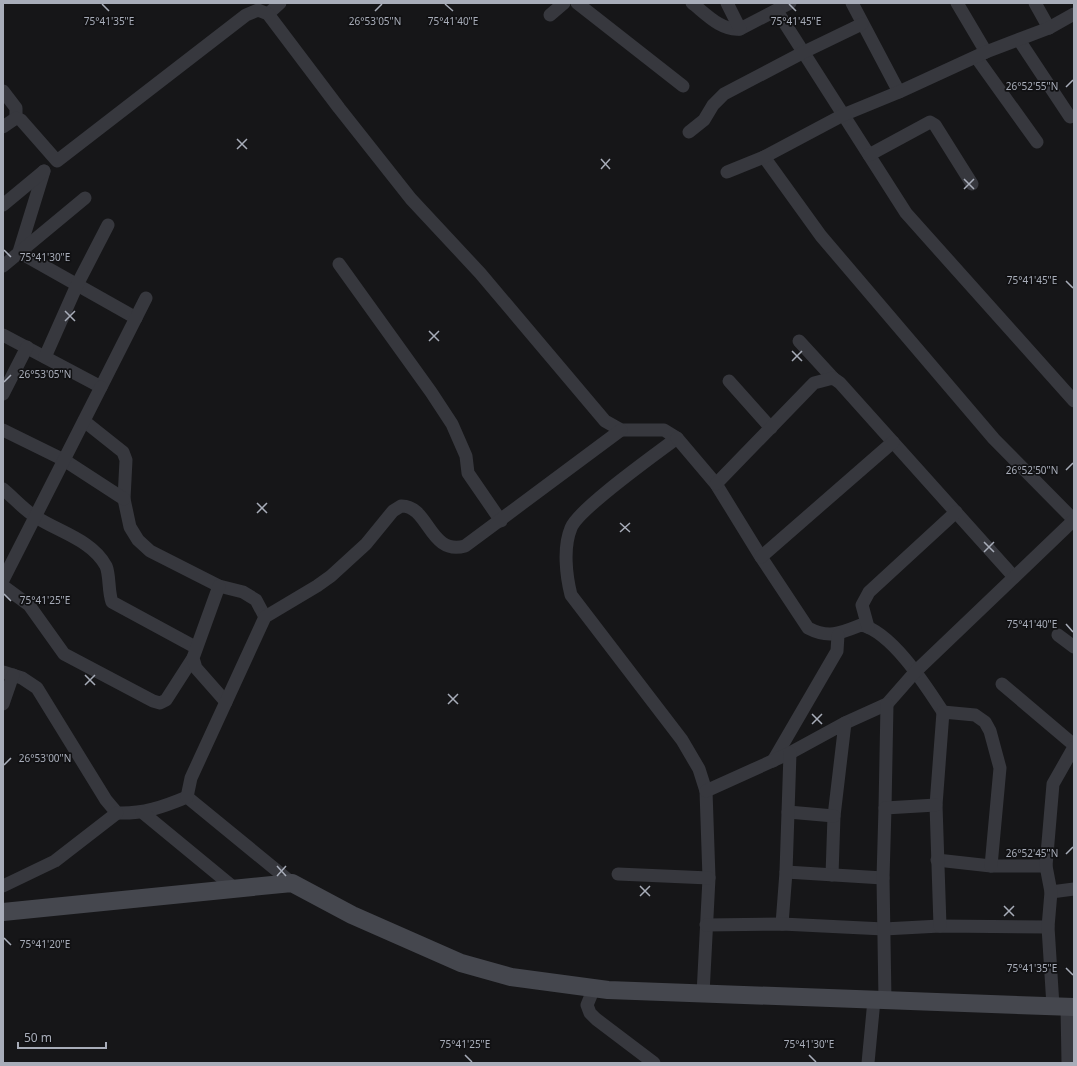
<svg xmlns="http://www.w3.org/2000/svg" width="1077" height="1066" font-family="'Noto Sans',sans-serif">
  <style>
    .lines { fill: none; stroke-linecap: round; stroke-linejoin: round }
    .street { stroke: #37383e; stroke-width: 13 }
    .secondary { stroke: #45474e; stroke-width: 18 }
    .ticks { fill: none; stroke: #a8adb9; stroke-width: 1.5 }
    .ticks-label { font-size: 10px; text-anchor: middle; fill: #a8adb9; stroke: #111113; stroke-width: 3.5; stroke-linejoin: round; paint-order: stroke }
  </style>
  <rect width="100%" height="100%" fill="#161618"/>
  <g class="lines">
    <g class="street">
      <polyline points="577,3 683,86"/>
      <path d="M692,3c14,11 29,28 48,26l50,-26"/>
      <polyline points="727,3 740,29"/>
      <polyline points="852,3 899,92"/>
      <polyline points="957,3 986,52"/>
      <polyline points="1035,3 1049,28"/>
      <polyline points="777,11 906,213 1074,401"/>
      <polyline points="268,14 280,3"/>
      <polyline points="550,15 564,3"/>
      <polyline points="1019,40 1070,117"/>
      <polyline points="976,57 1037,142"/>
      <polyline points="3,91 16,108 16,118"/>
      <path d="M3,127l13,-9 5,2 36,41 189,-146 12,-5 10,4 71,94 72,91 69,74 125,148 16,9h43l13,8c-21,16 -99,71 -106,90 -8,19 -5,47 0,67l111,145 17,29 7,22 3,87 -6,116"/>
      <polyline points="689,132 704,120 713,105 724,94 804,52 862,24"/>
      <polyline points="869,155 930,122 935,125 972,184"/>
      <polyline points="764,157 821,236 994,439 1074,520"/>
      <polyline points="44,171 19,252 136,318"/>
      <polyline points="727,172 764,157 843,115 899,92 986,52 1049,28 1074,14"/>
      <polyline points="3,205 44,171"/>
      <polyline points="339,264 431,392 452,424 466,456 468,473 501,521"/>
      <polyline points="3,266 85,198"/>
      <polyline points="3,335 101,387 146,298"/>
      <polyline points="799,341 833,378"/>
      <polyline points="45,357 77,285 108,225"/>
      <polyline points="729,381 771,428"/>
      <polyline points="3,394 27,347"/>
      <polyline points="84,421 123,452 126,460 124,499 130,527 138,540 150,551 219,586 243,592 256,600 265,617"/>
      <polyline points="3,430 64,460 124,499"/>
      <path d="M677,438l39,46 45,73 47,71c21,11 33,5 53,-3 31,7 65,61 82,87"/>
      <polyline points="716,484 814,383 833,378 840,383 1014,577"/>
      <path d="M3,489c11,9 21,21 33,28 23,15 56,23 70,49 4,9 2,25 6,36l83,45"/>
      <polyline points="761,557 893,442"/>
      <polyline points="3,580 101,387"/>
      <polyline points="3,586 29,605 64,654 153,701 160,703 166,700 193,658"/>
      <polyline points="219,586 193,658 196,668 226,702"/>
      <polyline points="868,627 862,605 869,592 956,512"/>
      <polyline points="1058,635 1074,647"/>
      <path d="M3,672l19,6 15,10 69,112 11,13c26,1 46,-6 70,-16l105,86"/>
      <polyline points="1002,684 1074,745"/>
      <polyline points="3,704 13,675"/>
      <polyline points="845,723 887,704 916,671 1074,520"/>
      <polyline points="773,761 837,651 838,635"/>
      <polyline points="706,791 790,753 845,723 834,816 832,875"/>
      <path d="M187,797l4,-19 74,-161 52,-31 14,-10 35,-32 27,-33 8,-5c28,-1 28,50 64,40l156,-116"/>
      <polyline points="885,808 887,704"/>
      <polyline points="142,812 233,887"/>
      <polyline points="788,812 834,816"/>
      <polyline points="937,860 991,866 1046,866"/>
      <polyline points="786,872 883,878"/>
      <polyline points="618,874 709,878"/>
      <polyline points="3,886 55,861 117,813"/>
      <polyline points="1051,892 1074,889"/>
      <polyline points="782,924 786,872 790,753"/>
      <polyline points="706,925 782,924 884,929 940,926 1048,927"/>
      <polyline points="940,926 936,805 943,712 975,715 985,722 990,731 1000,768 991,866"/>
      <polyline points="594,988 587,1005 590,1013 596,1019 654,1063"/>
      <polyline points="885,1000 883,878 885,808 936,805"/>
      <polyline points="1053,1006 1048,927 1051,892 1046,866 1053,784 1074,747"/>
      <polyline points="1067,1007 1068,1063"/>
      <polyline points="868,1063 874,1000"/>
    </g>
    <polyline class="secondary" points="3,912 292,883 352,915 461,963 511,977 608,990 1074,1007"/>
  </g>
  <path class="ticks" d="M102,4l7,7M445,4l8,7M789,4l7,7M375,11l7,-7M1066,87l7,-7M237,139l10,10M237,149l10,-10M601,159l9,10M601,169l9,-10M964,179l10,10M964,189l10,-10M4,250l7,7M1066,281l7,7M65,311l10,10M65,321l10,-10M429,331l10,10M429,341l10,-10M792,351l10,10M792,361l10,-10M4,382l7,-7M1066,470l7,-7M257,503l10,10M257,513l10,-10M620,523l10,9M620,532l10,-9M984,542l10,10M984,552l10,-10M4,594l7,7M1066,624l7,8M85,675l10,10M85,685l10,-10M448,694l10,10M448,704l10,-10M812,714l10,10M812,724l10,-10M4,765l7,-7M1066,854l7,-7M277,866l9,10M277,876l9,-10M640,886l10,10M640,896l10,-10M1004,906l10,10M1004,916l10,-10M4,938l7,7M1066,968l7,7M465,1055l7,7M809,1055l7,7"/>
  <g class="ticks-label">
    <text x="109" y="25">75°41'35"E</text>
    <text x="375" y="25">26°53'05"N</text>
    <text x="453" y="25">75°41'40"E</text>
    <text x="796" y="25">75°41'45"E</text>
    <text x="1032" y="90">26°52'55"N</text>
    <text x="45" y="261">75°41'30"E</text>
    <text x="1032" y="284">75°41'45"E</text>
    <text x="45" y="378">26°53'05"N</text>
    <text x="1032" y="474">26°52'50"N</text>
    <text x="45" y="604">75°41'25"E</text>
    <text x="1032" y="628">75°41'40"E</text>
    <text x="45" y="762">26°53'00"N</text>
    <text x="1032" y="857">26°52'45"N</text>
    <text x="45" y="948">75°41'20"E</text>
    <text x="1032" y="972">75°41'35"E</text>
    <text x="465" y="1048">75°41'25"E</text>
    <text x="809" y="1048">75°41'30"E</text>
  </g>
  <rect width="1077" height="1066" fill="none" stroke="#a8adb9" stroke-width="8"/>
  <path d="M18 1042v6h88v-6" fill="none" stroke="#a8adb9" stroke-width="2"/>
  <text x="24" y="1042" font-size="12" fill="#a8adb9" stroke="#111113" stroke-width="3" paint-order="stroke">50 m</text>
</svg>
